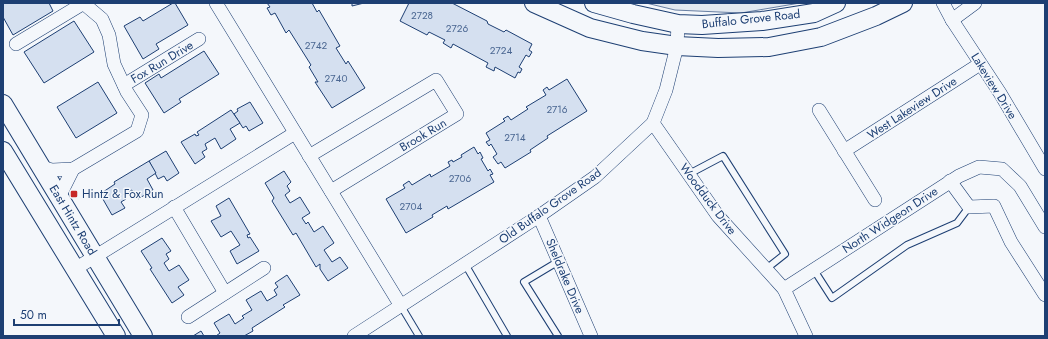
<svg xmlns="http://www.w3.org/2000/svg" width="1048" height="339" font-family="Jost,sans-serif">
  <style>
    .green { fill: #e3e9f0; stroke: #687fa3 }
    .building { fill: #d5e0f0; stroke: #1d3f73 }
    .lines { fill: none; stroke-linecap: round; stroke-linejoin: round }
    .lane-casing { stroke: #1d3f73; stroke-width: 8 }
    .street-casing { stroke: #1d3f73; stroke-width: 14 }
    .secondary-casing { stroke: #1d3f73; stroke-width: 20 }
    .lane { stroke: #f4f7fb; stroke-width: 6 }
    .street { stroke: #f4f7fb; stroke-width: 13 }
    .secondary { stroke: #f4f7fb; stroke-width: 18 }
    .poi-dot { fill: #c62828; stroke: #f4f7fb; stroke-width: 1.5 }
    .labels { text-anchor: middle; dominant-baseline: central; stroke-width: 3; stroke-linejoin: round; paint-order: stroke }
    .number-label { font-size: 10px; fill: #4b6792 }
    .street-label { font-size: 12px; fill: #1d3f73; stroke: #f4f7fb }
    .poi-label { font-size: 12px; fill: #1d3f73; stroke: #f4f7fb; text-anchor: start }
  </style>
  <rect width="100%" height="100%" fill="#f4f7fb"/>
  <polygon class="green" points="646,3 800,3 741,13 675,10"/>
  <g class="building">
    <polygon points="3,3 49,3 53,11 13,35 3,17"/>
    <polygon points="173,3 175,3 188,25 156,44 159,49 143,59 124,26 140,17 143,21"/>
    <polygon points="267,3 312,3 317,12 319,10 340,46 336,48 346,64 348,61 365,88 332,108 315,82 318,82 309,67 311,65 289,30 286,33 275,13 271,15 267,8 270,7"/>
    <polygon points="352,3 364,3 352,6"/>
    <polygon points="409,3 452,3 487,21 488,24 504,32 506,30 532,44 529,50 532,52 529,57 526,55 519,67 522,69 520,73 518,72 515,78 495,67 494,71 486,67 488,63 453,44 451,48 443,43 445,40 429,32 427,35 400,21"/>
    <polygon points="74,21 94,52 44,83 24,52"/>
    <polygon points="204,51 219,74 179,99 181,102 164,113 145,83 159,74 161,78"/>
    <polygon points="567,79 587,111 547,136 548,138 530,150 531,152 505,168 501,162 498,164 493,157 497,154 491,144 489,146 486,142 490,140 486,133 505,121 503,119 508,116 511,120 528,109 526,107 546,95 543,90 547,87 549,90"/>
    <polygon points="98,82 117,113 76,138 57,107"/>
    <polygon points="250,102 263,123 249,131 246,126 243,128 234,114 238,111 237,109"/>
    <polygon points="231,110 240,123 230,129 236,139 221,149 215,138 205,144 207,149 202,152 205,157 195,164 181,142 195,134 196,136 199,135 197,132"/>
    <polygon points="474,147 478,154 480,152 483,158 481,159 488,171 490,169 493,174 490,175 494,182 448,209 447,206 432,215 433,217 406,233 386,199 405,188 403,185 409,181 412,185 430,174 431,177 450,166 448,162 452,160 453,162 462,157 461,155"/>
    <polygon points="166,151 179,173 167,181 164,176 158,179 149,161"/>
    <polygon points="149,161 156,173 147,179 153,190 138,199 132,190 124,194 126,199 121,202 125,208 112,215 100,194 115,184 114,182"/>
    <polygon points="284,171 291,182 287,186 290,191 285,195 290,203 300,197 310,213 302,218 306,224 308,222 314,232 323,226 334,243 324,250 332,262 340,257 348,268 328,281 320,269 320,264 316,267 296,233 293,235 272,201 274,198 265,183"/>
    <polygon points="229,198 250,234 247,235 248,238 250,237 259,251 237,264 230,251 240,245 231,231 221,237 211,221 221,216 216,206"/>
    <polygon points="162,238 171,251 166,254 169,259 164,263 169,271 179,265 189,280 178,287 184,295 172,303 150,269 152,268 141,251"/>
    <polygon points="287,275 300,295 283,305 285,307 252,328 253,331 244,336 216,336 220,333 214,323 229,314 235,324 244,318 242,316 252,310 246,300 261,291 267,301 277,295 274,290 278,287 275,283"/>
    <polygon points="201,331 204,336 193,336"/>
  </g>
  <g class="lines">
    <g class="lane-casing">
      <g id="lane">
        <polyline points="689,174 723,156 785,254 766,269"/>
        <polyline points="465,264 507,336"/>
        <polyline points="814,270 832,298 907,245 957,223 969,207"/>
        <polyline points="401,306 419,336"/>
        <polyline points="558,336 524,282 559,261"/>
      </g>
    </g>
    <g class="street-casing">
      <g id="street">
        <polyline points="216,3 401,306"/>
        <polyline points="943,3 952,20 1000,93 1045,169"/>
        <polyline points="952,20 975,3"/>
        <polyline points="16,44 84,3"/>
        <polyline points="124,85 199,39"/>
        <polyline points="819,110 875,200"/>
        <polyline points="653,123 718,216 784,289 806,336"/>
        <polyline points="844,151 980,64"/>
        <polyline points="309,156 436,80 457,114 331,191"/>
        <polyline points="41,167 52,170 73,169 137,131 142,115 127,92 114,64 109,35 102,19 83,3"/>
        <polyline points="950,181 969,207 994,206 1011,242 1045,295"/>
        <polyline points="59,197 73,169"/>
        <polyline points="174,207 225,293"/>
        <polyline points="539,216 591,336"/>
        <polyline points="75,269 295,133"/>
        <polyline points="784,289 959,176 979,167 1002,169 1020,186 1045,227"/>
        <polyline points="188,317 264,268"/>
        <polyline points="354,336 539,216 595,177 653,123 666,90 677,46 678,24"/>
      </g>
    </g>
    <g class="secondary-casing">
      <g id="secondary">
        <polyline points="534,3 590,28 642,41 677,46 718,48 769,47 821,37 876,16 903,3"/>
        <polyline points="594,3 633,14 678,24 702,25 762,21 814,13 836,3"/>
        <polyline points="3,104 143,336"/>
        <polyline points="3,151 116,336"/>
      </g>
    </g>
    <use href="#lane" class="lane"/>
    <use href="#street" class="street"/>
    <use href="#secondary" class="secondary"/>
  </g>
  <rect class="poi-dot" x="70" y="190" width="8" height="8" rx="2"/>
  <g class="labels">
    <g class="number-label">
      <text x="422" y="15">2728</text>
      <text x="457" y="28">2726</text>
      <text x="316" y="45">2742</text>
      <text x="501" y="50">2724</text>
      <text x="336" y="78">2740</text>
      <text x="557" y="109">2716</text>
      <text x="515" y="137">2714</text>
      <text x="460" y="178">2706</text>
      <text x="411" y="206">2704</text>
    </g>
    <g class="street-label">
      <text transform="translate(751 19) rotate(-6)">Buffalo Grove Road</text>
      <text transform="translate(162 62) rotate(-31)">Fox Run Drive</text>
      <text transform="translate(994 86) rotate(58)">Lakeview Drive</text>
      <text transform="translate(912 108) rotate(-33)">West Lakeview Drive</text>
      <text transform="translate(423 135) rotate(-31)">Brook Run</text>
      <text transform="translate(708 199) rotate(53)">Woodduck Drive</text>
      <text transform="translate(550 206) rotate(-35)">Old Buffalo Grove Road</text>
      <text transform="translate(73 220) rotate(59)">East Hintz Road</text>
      <text transform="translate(890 220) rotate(-33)">North Widgeon Drive</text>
      <text transform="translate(565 276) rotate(67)">Sheldrake Drive</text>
    </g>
    <g class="poi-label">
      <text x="82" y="194">Hintz &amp; Fox Run</text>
    </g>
  </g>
  <rect width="1048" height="339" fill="none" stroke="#1d3f73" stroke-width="8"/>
  <path d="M14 319v6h105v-6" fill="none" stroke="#1d3f73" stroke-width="2"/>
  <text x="20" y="319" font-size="12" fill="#1d3f73" stroke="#f4f7fb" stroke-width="3" paint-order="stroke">50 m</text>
</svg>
